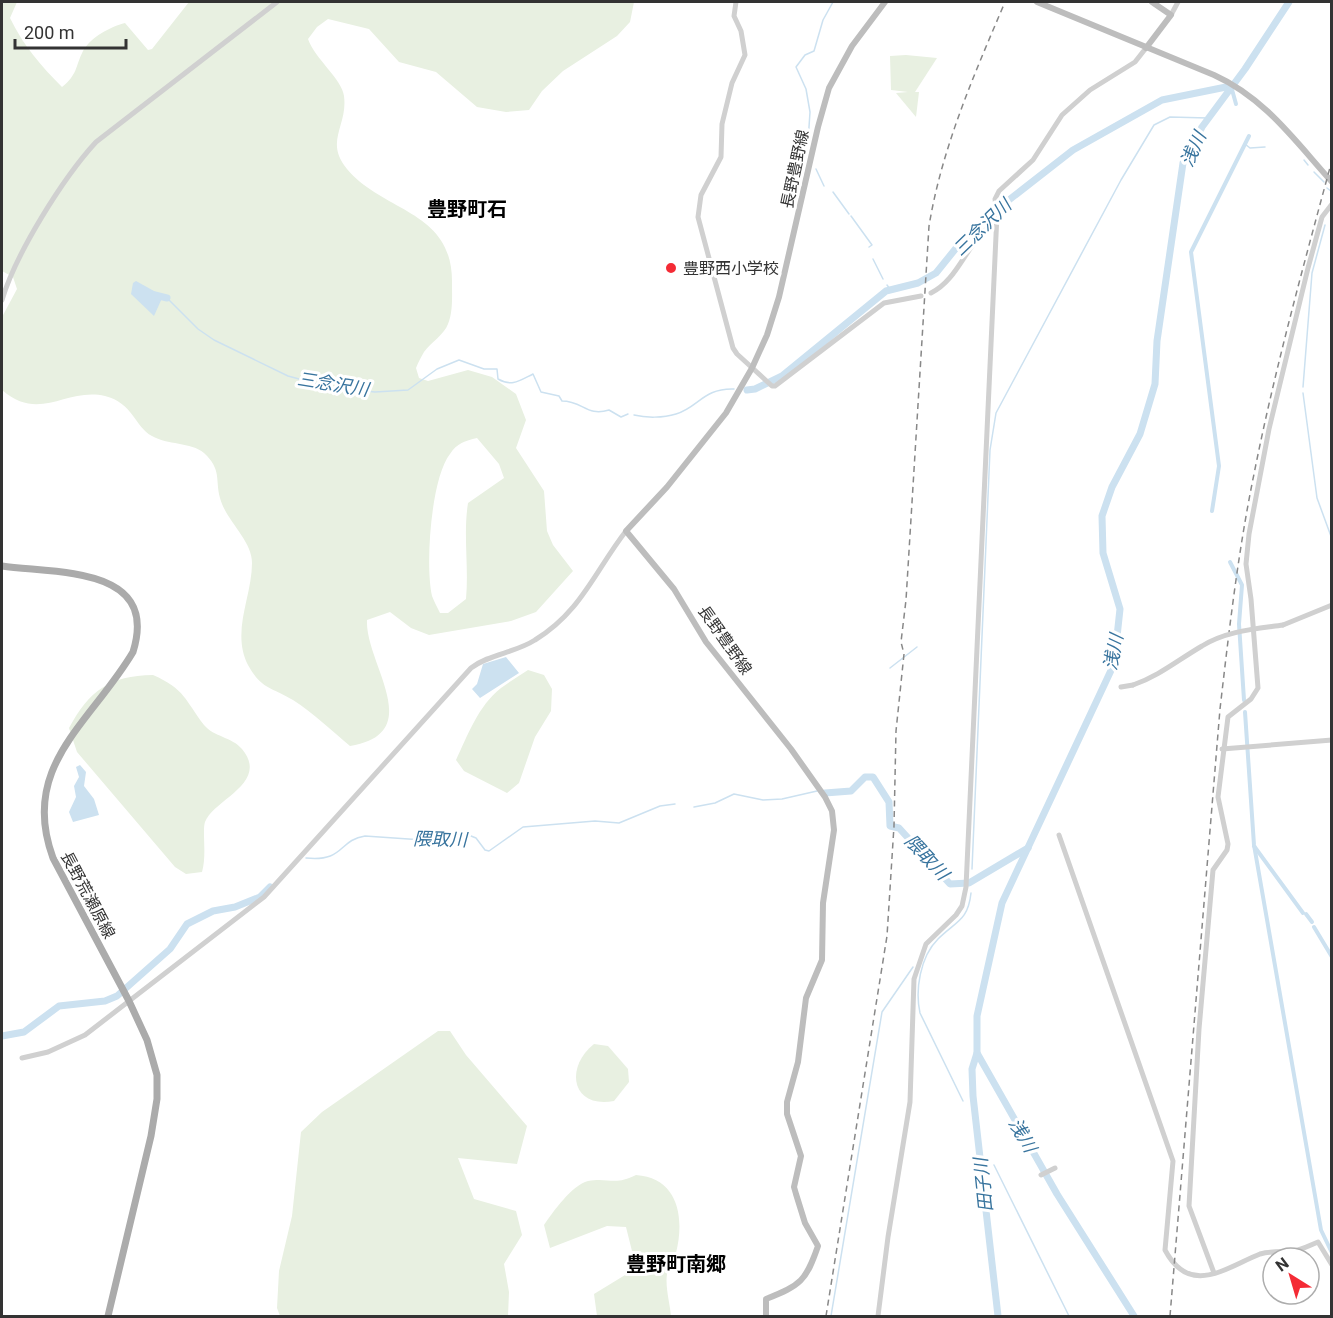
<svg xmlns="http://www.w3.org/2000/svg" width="1333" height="1318" font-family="Roboto,'Noto Sans JP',sans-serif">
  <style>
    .green { fill: #e8f0e1; fill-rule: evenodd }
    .water { fill: #cce1f0 }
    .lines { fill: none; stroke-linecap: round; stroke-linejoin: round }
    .stream { stroke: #cce1f0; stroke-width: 1.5 }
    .canal { stroke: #cce1f0; stroke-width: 4 }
    .river { stroke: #cce1f0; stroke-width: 7 }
    .tertiary { stroke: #d0d0d0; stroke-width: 5 }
    .secondary { stroke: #bdbdbd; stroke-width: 6 }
    .primary { stroke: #ababab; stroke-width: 7 }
    .rail { stroke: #888; stroke-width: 1.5; stroke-dasharray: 6 4.5; stroke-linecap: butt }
    .tertiary-bridge { stroke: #d0d0d0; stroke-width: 5 }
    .poi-dot { fill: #f42b35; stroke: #fff; stroke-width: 2 }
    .labels { text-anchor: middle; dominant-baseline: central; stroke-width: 6; stroke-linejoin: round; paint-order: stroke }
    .street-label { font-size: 16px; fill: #333; stroke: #fff }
    .poi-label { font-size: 16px; fill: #333; stroke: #fff; text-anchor: start }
    .water-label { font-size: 18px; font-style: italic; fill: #38749e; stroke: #fff }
    .quarter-label { font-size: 20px; font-weight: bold; fill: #000; stroke: #fff }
  </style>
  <rect width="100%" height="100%" fill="#fff"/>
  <g class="green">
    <path d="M2,2h15l-7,16c13,27 31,48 52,69 16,-13 13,-20 21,-36 8,-14 27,-24 42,-28l23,27 4,-1 37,-47h445l-4,20 -13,14 -54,35 -21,20 -13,19 -23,2 -29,-5 -41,-35 -37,-10 -30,-33 -41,-10 -11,8 -9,12c7,20 34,40 36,57 4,30 -20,45 3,73 37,44 106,41 105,114 0,13 1,29 -4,41 -4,11 -17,18 -24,28 -3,5 -6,11 -8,16l3,10 9,3 40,-11 24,7 24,17 10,26 -10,28 28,43 3,40 6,14 20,26 -37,41 -25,9 -82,14 -18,-7 -21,-16 -23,8c-2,44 61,113 -17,126 -18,-15 -37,-33 -57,-46 -21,-13 -31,-10 -45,-35 -17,-33 4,-68 4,-102 0,-23 -26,-42 -32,-65 -5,-19 2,-28 -16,-45 -13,-11 -37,-8 -52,-17 -17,-9 -19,-33 -47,-40 -39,-9 -65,27 -103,-6v-73l15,-28 -4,-12 -11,-6zM477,438l22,26 5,14 -36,25c-5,32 1,64 -2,96l-18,14h-8c-3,-6 -6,-12 -8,-17 -7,-31 -1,-118 18,-142 7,-11 15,-13 27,-16z"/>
    <polygon points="906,55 937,58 915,92 919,92 916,117 896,93 908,92 891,90 890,56"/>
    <path d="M528,670l16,5 8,14 -1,22 -16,26 -16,46 -12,10 -43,-22 -8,-11c12,-25 22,-54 45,-72 8,-6 18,-12 27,-18z"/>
    <path d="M153,675c32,14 32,25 51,50 10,12 28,12 38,24 28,34 -28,50 -37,73 -3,9 2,33 -3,50l-16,2 -11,-7 -98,-115 -8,-24c21,-38 40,-52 84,-53z"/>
    <polygon points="438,1031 450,1031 466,1055 527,1126 517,1164 458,1158 474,1199 516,1211 522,1235 504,1264 509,1292 508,1316 280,1316 277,1308 279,1271 292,1216 301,1132 322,1112"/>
    <path d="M594,1044l14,2 20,23 1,13 -15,19c-42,8 -50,-33 -20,-57z"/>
    <path d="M636,1175c42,3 49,42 40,78 -2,7 -8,14 -9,21 -2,13 3,30 4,42h-74l-3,-22 36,-22 3,-17 -7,-28 -19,-1 -57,22 -6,-23c9,-13 28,-40 44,-44 20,-4 27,5 48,-6z"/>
  </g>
  <g class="water">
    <polygon points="136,281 163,296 154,316 131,294 133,283"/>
    <polygon points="506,657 519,673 480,698 472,689 477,684 483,664"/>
    <polygon points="80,765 86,772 84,786 94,799 99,815 73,822 69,812 76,797 74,786 79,777 76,767"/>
  </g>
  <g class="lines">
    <g class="stream">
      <polyline points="808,142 810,112 806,89 796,67 805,55 814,51 823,20 833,2"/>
      <polyline points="1245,144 1250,148 1265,147"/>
      <polyline points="1304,160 1308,165"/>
      <polyline points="816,169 824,186"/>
      <polyline points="1314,172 1324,182"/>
      <polyline points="1327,188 1332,192"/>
      <polyline points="833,192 849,214"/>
      <polyline points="851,216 872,245 869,247"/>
      <polyline points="873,259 883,279"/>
      <polyline points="887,285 890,289"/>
      <path d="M167,298l31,31 16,11 74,36 41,11 46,5 33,-2 29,-21 22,-9 25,9h13l1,10c14,8 21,2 35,-5l8,18 18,4 3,5c21,0 25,16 47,9l12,7 7,-3"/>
      <polyline points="1303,387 1312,273 1325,225"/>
      <polyline points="1303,393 1317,498 1332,539"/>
      <path d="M634,415c12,3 29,3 42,-1 23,-7 27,-26 58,-25"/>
      <polyline points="890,668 917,647"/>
      <polyline points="694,807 715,803 734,794 763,800 782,799 817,791"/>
      <path d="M306,858c39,4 32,-18 59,-22l58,4 48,-4 5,2 9,12 4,1 34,-24 72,-6 24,2 41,-17 15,-2"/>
      <polyline points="972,869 990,450 996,413 1121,180 1154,125 1170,117 1208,118"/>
      <path d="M963,1101l-43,-88c-5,-23 0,-56 18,-74 18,-18 30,-18 33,-46"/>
      <polyline points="994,1165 1069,1316"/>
      <polyline points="831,1316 882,1012 913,967"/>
    </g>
    <g class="canal">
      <polyline points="1231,86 1236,104"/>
      <polyline points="1212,511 1219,466 1191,252 1249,136"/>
      <polyline points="1230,562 1242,585 1239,624 1244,700"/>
      <polyline points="1245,712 1254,845 1321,1230 1332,1253"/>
      <polyline points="1254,846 1303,913"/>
      <polyline points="1306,914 1312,922"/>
      <polyline points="1314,927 1332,957"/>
    </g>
    <g class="river">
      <polyline points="155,295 167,298"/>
      <polyline points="747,390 755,389 782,376 886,291 918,283 936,273 961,242 991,214 1073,150 1162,100 1231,86"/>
      <polyline points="825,793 851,791 865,777 873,777 889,802 890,826 899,828 950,884 969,883 1028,848"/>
      <polyline points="2,1036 24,1032 59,1006 105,1001 117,996 170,949 187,924 213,911 235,907 260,897 270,887"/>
      <polyline points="977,1053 972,1069 973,1096 998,1316"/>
      <polyline points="1134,1316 1057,1194 977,1053 977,1016 1002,903 1114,664 1120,609 1103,553 1102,516 1112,487 1140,434 1155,384 1157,341 1183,163 1202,127 1245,69 1289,2"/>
    </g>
    <g class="tertiary">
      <polyline points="736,2 734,16 741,31 745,55 732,83 722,124 721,157 701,195 698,217 733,348 737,354 772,386 775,386 884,303 921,296"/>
      <polyline points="1171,15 1178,2"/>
      <path d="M931,293c29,-14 36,-54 66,-72"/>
      <path d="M2,300c14,-47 61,-122 94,-158l181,-140"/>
      <polyline points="1283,625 1332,605"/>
      <polyline points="1121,687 1133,685"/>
      <polyline points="1222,749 1332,740"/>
      <path d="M1059,835l114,326 -8,89c25,47 60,18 95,4 10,-3 22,-2 32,-3 10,-1 18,-6 26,-9l14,23"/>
      <path d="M22,1058l26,-6 37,-17 179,-138 207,-229c18,-14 44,-15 64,-28 46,-28 60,-69 91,-109"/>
      <polyline points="1041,1175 1055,1168"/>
      <polyline points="1214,1273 1189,1206 1199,1029 1213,870 1227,850 1228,844 1218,797 1228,717 1251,699 1258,688 1251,599 1246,564 1249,534 1269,429 1308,268 1322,217 1332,204"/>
      <polyline points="878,1316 888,1237 910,1102 914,979 926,944 956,915 962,906 966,887 997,214 995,199 999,191 1033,160 1062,115 1090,90 1135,62 1146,48"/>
    </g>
    <g class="secondary">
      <path d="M1037,2l177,73c51,23 81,66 118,107"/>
      <polyline points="1146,48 1171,15 1152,2"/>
      <path d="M766,1316v-17c35,-14 40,-18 52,-53l-13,-23 -9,-29 -2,-7 7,-31 -14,-42v-12l11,-40 8,-64 16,-38 1,-57 11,-73 -2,-19 -7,-14 -34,-48 -85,-107 -32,-53 -48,-58 41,-44 59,-74 26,-45 15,-33 12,-38 39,-170 11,-39 23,-42 33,-44"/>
    </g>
    <path class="primary" d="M2,566c53,8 158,-1 131,86 -42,71 -114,114 -80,206l76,143 18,39 10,35v24l-6,37 -43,180"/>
    <g class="rail">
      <path d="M826,1316l61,-380 7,-110 2,-95 8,-77 -3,-12 5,-42 23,-374c13,-79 45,-151 76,-224"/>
      <path d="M1170,1316l50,-607c9,-78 18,-157 34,-235 21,-106 50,-210 78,-314"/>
    </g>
    <path class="tertiary-bridge" d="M1133,685c26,-9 45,-25 69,-39 24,-15 53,-17 81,-21"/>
  </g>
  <circle class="poi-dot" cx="671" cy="268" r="6"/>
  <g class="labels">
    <g class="street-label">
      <text transform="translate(795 169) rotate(-78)">長野豊野線</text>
      <text transform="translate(725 640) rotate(55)">長野豊野線</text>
      <text transform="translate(88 895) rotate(62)">長野荒瀬原線</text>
    </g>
    <g class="poi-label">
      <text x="683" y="268">豊野西小学校</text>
    </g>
    <g class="water-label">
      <text transform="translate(1193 149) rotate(-66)">浅川</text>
      <text transform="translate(982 227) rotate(-44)">三念沢川</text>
      <text transform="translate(333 384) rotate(9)">三念沢川</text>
      <text transform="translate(1113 652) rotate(-79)">浅川</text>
      <text transform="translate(440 839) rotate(1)">隈取川</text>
      <text transform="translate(927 857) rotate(47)">隈取川</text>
      <text transform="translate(1023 1135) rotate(60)">浅川</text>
      <text transform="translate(983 1185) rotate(-96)">田子川</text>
    </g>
    <g class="quarter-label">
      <text x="467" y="209">豊野町石</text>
      <text x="676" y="1264">豊野町南郷</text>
    </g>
  </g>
  <rect width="1333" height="1318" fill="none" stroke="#333333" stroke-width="6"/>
  <g transform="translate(1291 1276) rotate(323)"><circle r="28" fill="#ffffff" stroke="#adadad" stroke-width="1.5"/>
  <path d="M0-4.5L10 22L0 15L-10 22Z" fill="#f42b35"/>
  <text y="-9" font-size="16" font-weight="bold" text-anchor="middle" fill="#333333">N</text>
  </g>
  <path d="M15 39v9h111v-9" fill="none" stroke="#333333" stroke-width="3"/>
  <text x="24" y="39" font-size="18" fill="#333333" stroke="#ffffff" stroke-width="4.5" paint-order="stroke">200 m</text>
</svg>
